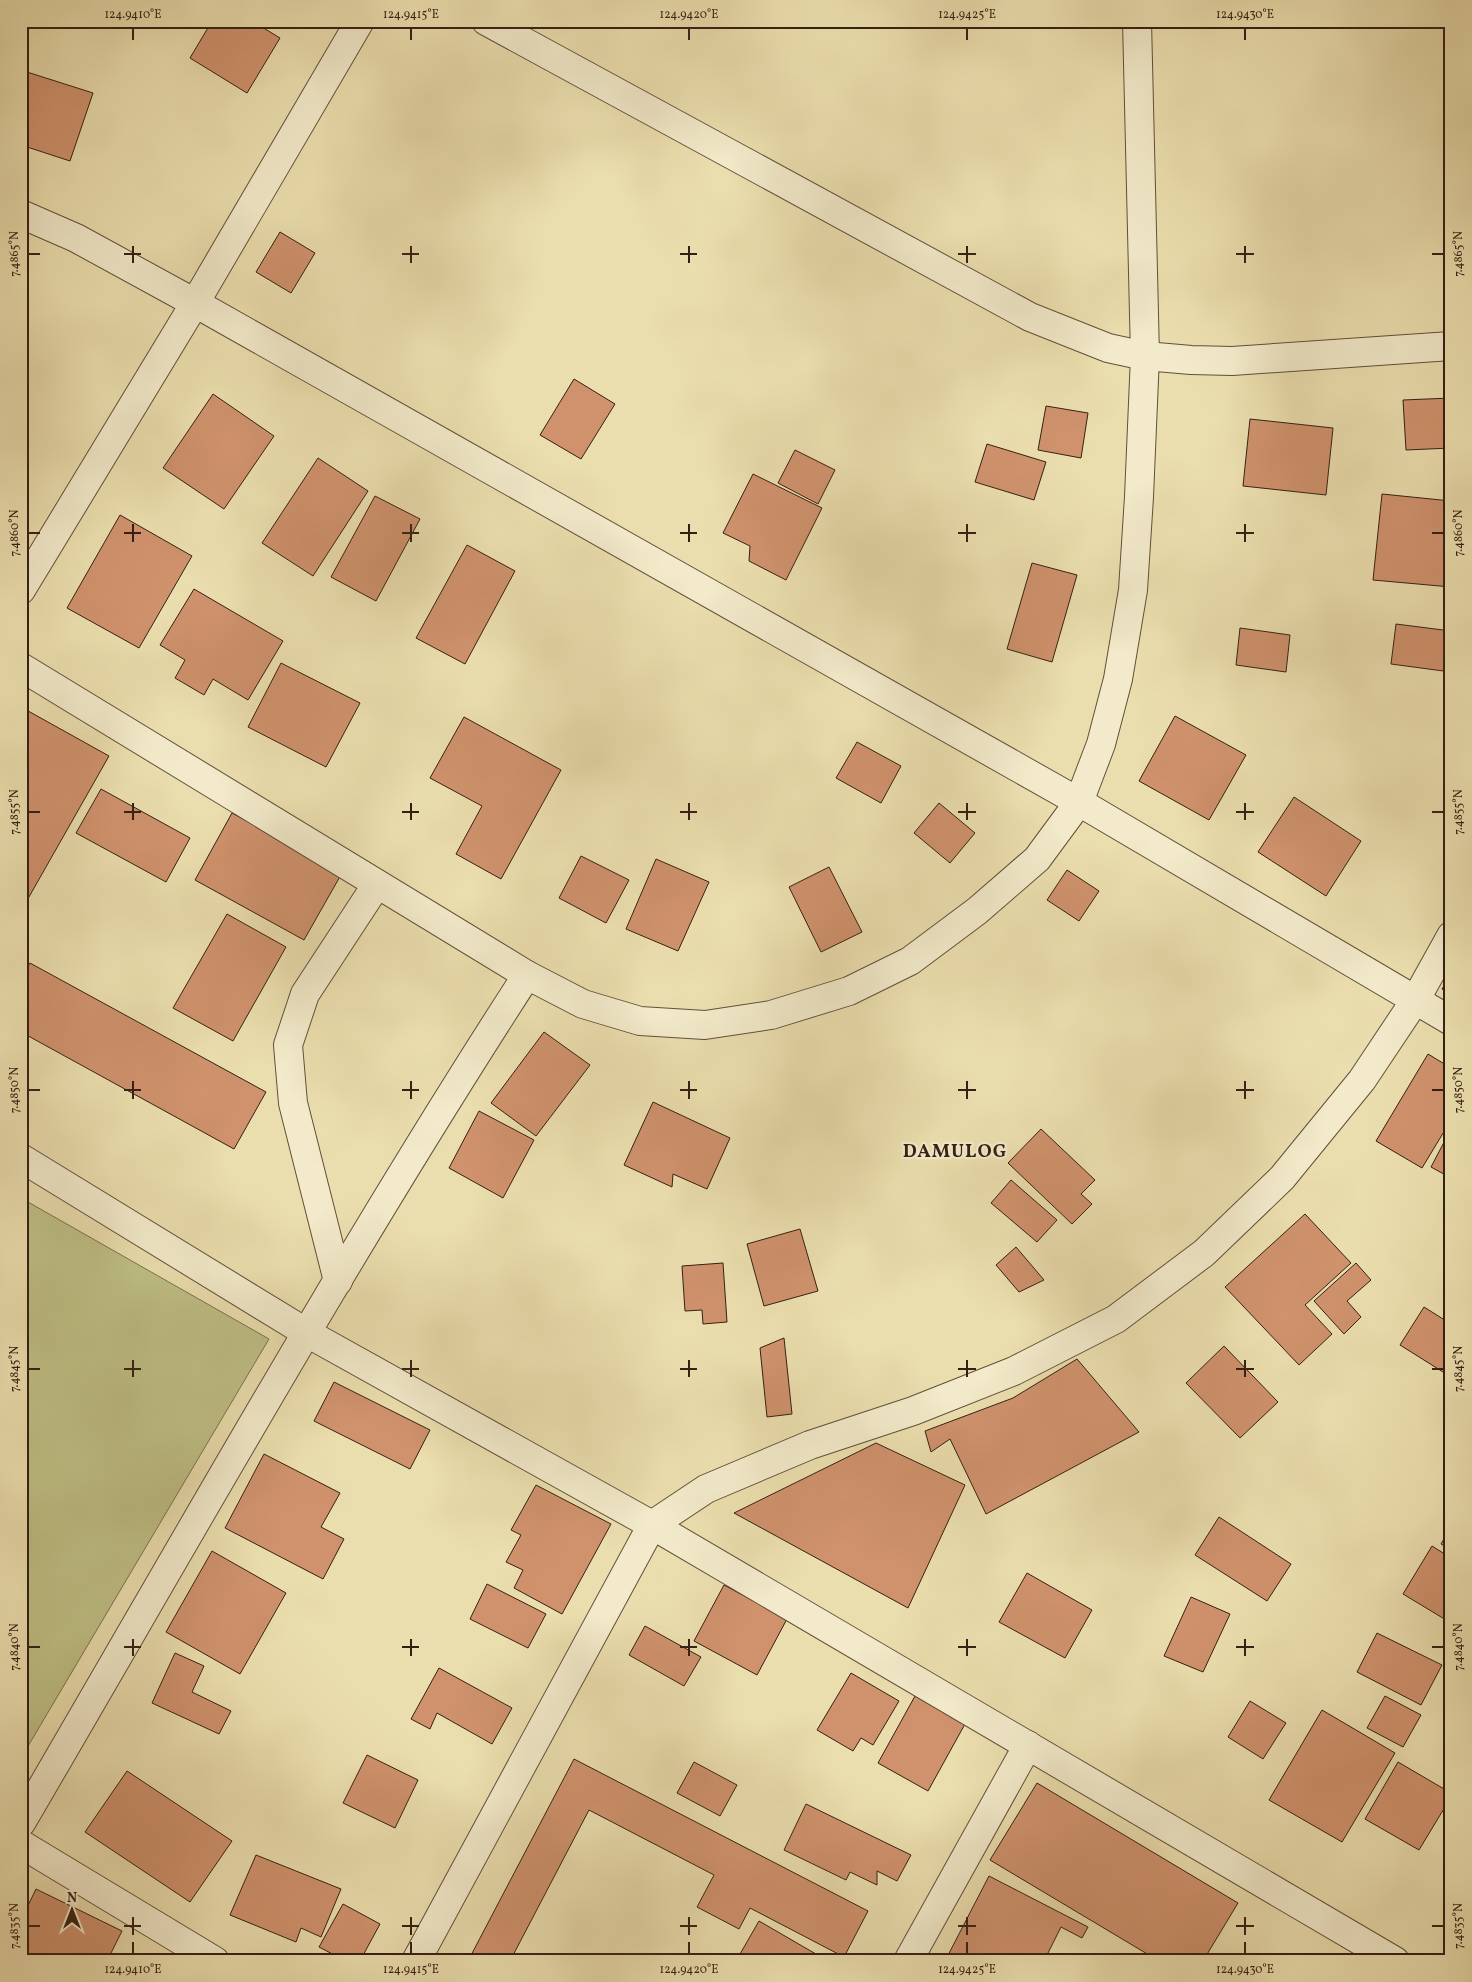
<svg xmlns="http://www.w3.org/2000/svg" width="1472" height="1982" font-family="Vollkorn,serif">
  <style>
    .green { fill: #bebf85; stroke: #7a6f4c }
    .building { fill: #cf926d; stroke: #351f14 }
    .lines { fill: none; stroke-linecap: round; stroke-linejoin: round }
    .minor-casing { stroke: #624f3a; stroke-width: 30 }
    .minor { stroke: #f2eaca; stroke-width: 28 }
    .ticks { fill: none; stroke: #351f14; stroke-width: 2 }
    .labels { text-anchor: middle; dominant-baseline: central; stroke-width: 4.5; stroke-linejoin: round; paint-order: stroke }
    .district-label { font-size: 19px; font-weight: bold; letter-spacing: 1px; fill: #351f14; stroke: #f2eaca }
    .neatline { fill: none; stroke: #351f14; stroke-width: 2 }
    .ticks-label { font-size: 12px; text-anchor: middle; fill: #351f14 }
  </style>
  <rect width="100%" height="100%" fill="#ebdeae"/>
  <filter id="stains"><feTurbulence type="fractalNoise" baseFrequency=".004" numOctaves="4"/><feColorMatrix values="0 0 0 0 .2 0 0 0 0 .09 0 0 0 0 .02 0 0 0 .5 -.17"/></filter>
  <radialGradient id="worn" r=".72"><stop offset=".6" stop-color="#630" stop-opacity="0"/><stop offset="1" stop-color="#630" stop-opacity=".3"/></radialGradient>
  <polygon class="green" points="21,1198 269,1339 21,1758"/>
  <g class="building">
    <polygon points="212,21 252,21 280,38 247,93 190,58"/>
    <polygon points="27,72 93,93 70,161 21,145 21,89"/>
    <polygon points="280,232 315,253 291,293 256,272"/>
    <polygon points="574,379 615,404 581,459 540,435"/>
    <polygon points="213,394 274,436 224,509 163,468"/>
    <polygon points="1451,398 1451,448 1406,450 1403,400"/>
    <polygon points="1046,406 1088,413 1081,458 1038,450"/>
    <polygon points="1250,419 1333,428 1326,495 1243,486"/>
    <polygon points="987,444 1046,462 1034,500 975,482"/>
    <polygon points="795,450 835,470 818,504 778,483"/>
    <polygon points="318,458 368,491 313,576 262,543"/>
    <polygon points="753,474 822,508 786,580 749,561 750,546 723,533"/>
    <polygon points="1382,494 1451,501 1451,587 1373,580"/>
    <polygon points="375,496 420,519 376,601 331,577"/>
    <polygon points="120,515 192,556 139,648 67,608"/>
    <polygon points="467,545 515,571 465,664 416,638"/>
    <polygon points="1032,563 1077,575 1052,662 1007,649"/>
    <polygon points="194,589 283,641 248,700 213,679 204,695 175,678 185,660 160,645"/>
    <polygon points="1396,624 1451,631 1451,672 1391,664"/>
    <polygon points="1240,628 1290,635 1286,672 1236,665"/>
    <polygon points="281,663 360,703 326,767 248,727"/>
    <polygon points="21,707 109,756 21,911"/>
    <polygon points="1175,716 1246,755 1209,820 1139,781"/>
    <polygon points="464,717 561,770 501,879 456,854 482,806 430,778"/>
    <polygon points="857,742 901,766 881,803 836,778"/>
    <polygon points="101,789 190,838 166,882 76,833"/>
    <polygon points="1294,797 1361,841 1326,896 1258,852"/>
    <polygon points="939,803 975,833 950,863 914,833"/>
    <polygon points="232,813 342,873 304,940 195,880"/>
    <polygon points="581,856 629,880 606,923 559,898"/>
    <polygon points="656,859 709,882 678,951 626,929"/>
    <polygon points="829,867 862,932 821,952 789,887"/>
    <polygon points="1067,870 1099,891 1079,921 1047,900"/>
    <polygon points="227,914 286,947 233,1041 173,1008"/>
    <polygon points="30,963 266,1092 234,1149 21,1032 21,978"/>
    <polygon points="1451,974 1451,994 1442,989"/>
    <polygon points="544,1032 590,1065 536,1136 491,1103"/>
    <polygon points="1428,1054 1451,1068 1451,1120 1422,1168 1376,1141"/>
    <polygon points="653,1102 730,1138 707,1189 673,1174 672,1187 624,1165"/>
    <polygon points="479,1111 534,1140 503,1198 449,1168"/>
    <polygon points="1041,1129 1095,1180 1081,1194 1092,1204 1072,1224 1008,1163"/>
    <polygon points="1451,1129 1451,1178 1431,1167"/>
    <polygon points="1011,1180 1057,1220 1037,1242 991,1203"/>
    <polygon points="1305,1214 1351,1263 1305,1305 1332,1334 1299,1365 1225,1287"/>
    <polygon points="800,1229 818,1291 764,1306 747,1244"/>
    <polygon points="1016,1247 1044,1280 1019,1292 996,1265"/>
    <polygon points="723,1263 727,1322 703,1324 702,1310 685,1311 682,1266"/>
    <polygon points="1356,1263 1371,1280 1347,1301 1361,1317 1344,1334 1314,1301"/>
    <polygon points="1424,1307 1451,1324 1451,1377 1400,1345"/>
    <polygon points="784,1338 792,1414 767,1417 760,1348"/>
    <polygon points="1224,1346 1278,1402 1240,1438 1186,1383"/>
    <polygon points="1077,1359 1139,1432 986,1514 950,1439 931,1452 925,1431 1013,1398"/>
    <polygon points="334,1382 430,1430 410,1469 314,1421"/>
    <polygon points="876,1443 965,1485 908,1608 734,1513"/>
    <polygon points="264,1454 340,1493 321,1527 344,1539 323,1579 225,1528"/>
    <polygon points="536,1485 611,1524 562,1614 514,1588 523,1570 506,1562 521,1535 511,1530"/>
    <polygon points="1219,1517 1291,1564 1267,1601 1195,1555"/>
    <polygon points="1451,1527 1451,1550 1441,1544"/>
    <polygon points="1432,1546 1451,1558 1451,1623 1403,1594"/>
    <polygon points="212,1551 286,1593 240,1674 166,1632"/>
    <polygon points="1027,1573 1092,1610 1065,1658 999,1622"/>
    <polygon points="487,1584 546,1614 528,1648 470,1619"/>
    <polygon points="724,1585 787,1619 757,1675 694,1641"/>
    <polygon points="1191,1597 1230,1614 1203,1672 1164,1656"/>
    <polygon points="645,1626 701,1657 684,1686 629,1655"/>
    <polygon points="1377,1633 1442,1665 1421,1705 1357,1672"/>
    <polygon points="175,1653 204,1666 192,1692 231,1711 219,1734 152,1703"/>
    <polygon points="439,1668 512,1708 492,1744 437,1713 430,1729 411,1719"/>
    <polygon points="851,1673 899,1701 873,1745 861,1738 853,1751 817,1730"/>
    <polygon points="915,1696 965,1724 928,1791 878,1763"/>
    <polygon points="1385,1696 1421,1715 1403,1747 1367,1728"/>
    <polygon points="1250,1701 1286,1723 1263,1759 1228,1737"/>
    <polygon points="1322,1710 1395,1753 1342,1842 1269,1800"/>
    <polygon points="367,1755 418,1780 395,1828 343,1803"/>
    <polygon points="574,1759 868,1911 844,1957 750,1908 739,1929 697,1907 714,1875 589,1810 510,1961 468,1961"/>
    <polygon points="694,1762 737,1785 720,1816 677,1793"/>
    <polygon points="1398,1762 1451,1793 1451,1797 1419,1850 1365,1819"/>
    <polygon points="127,1771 232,1841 190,1902 85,1832"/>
    <polygon points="1037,1783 1238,1903 1203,1961 1159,1961 990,1860"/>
    <polygon points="806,1804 911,1855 897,1881 877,1871 877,1885 850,1872 846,1880 784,1850"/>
    <polygon points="256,1855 341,1889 321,1937 301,1928 296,1942 230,1915"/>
    <polygon points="989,1876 1088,1927 1082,1938 1061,1927 1044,1961 945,1961"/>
    <polygon points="36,1889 122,1931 107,1961 21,1961 29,1944 21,1935 21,1920"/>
    <polygon points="343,1904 380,1924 360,1961 346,1961 319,1947"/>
    <polygon points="759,1921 828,1961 736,1961"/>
  </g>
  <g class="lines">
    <g class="minor-casing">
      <g id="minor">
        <polyline points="486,21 1030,317 1108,348 1145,356 1191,360 1232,361 1451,346"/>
        <polyline points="21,214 76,238 195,303 1079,802 1451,1021"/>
        <polyline points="21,590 195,303 360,21"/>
        <polyline points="21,667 527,975 583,1004 640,1021 705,1025 771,1015 849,991 910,961 977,911 1037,859 1079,802 1101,744 1118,679 1133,590 1139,497 1145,356 1137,21"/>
        <polyline points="21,1158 307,1333 652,1525 1395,1961"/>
        <polyline points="338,1281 293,1103 288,1045 305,994 377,884"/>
        <path d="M21,1823c166,-284 327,-572 506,-848"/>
        <polyline points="21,1844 215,1961"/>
        <polyline points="416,1961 652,1525 706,1489 810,1445 913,1411 1014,1371 1116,1319 1204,1253 1282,1178 1362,1080 1416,999 1451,936"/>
        <polyline points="908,1961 1028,1745"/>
      </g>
    </g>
    <use href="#minor" class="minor"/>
  </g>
  <path class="ticks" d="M133,28v12M411,28v12M689,28v12M967,28v12M1245,28v12M133,246v17M411,246v17M689,246v17M967,246v17M1245,246v17M28,254h12M124,254h17M402,254h17M680,254h17M958,254h18M1236,254h18M1432,254h12M133,524v18M411,524v18M689,524v18M967,524v18M1245,524v18M28,533h12M124,533h17M402,533h17M680,533h17M958,533h18M1236,533h18M1432,533h12M133,803v17M411,803v17M689,803v17M967,803v17M1245,803v17M28,812h12M124,812h17M402,812h17M680,812h17M958,812h18M1236,812h18M1432,812h12M133,1081v18M411,1081v18M689,1081v18M967,1081v18M1245,1081v18M28,1090h12M124,1090h17M402,1090h17M680,1090h17M958,1090h18M1236,1090h18M1432,1090h12M133,1360v17M411,1360v17M689,1360v17M967,1360v17M1245,1360v17M28,1369h12M124,1369h17M402,1369h17M680,1369h17M958,1369h18M1236,1369h18M1432,1369h12M133,1639v17M411,1639v17M689,1639v17M967,1639v17M1245,1639v17M28,1647h12M124,1647h17M402,1647h17M680,1647h17M958,1647h18M1236,1647h18M1432,1647h12M133,1917v18M411,1917v18M689,1917v18M967,1917v18M1245,1917v18M28,1926h12M124,1926h17M402,1926h17M680,1926h17M958,1926h18M1236,1926h18M1432,1926h12M133,1942v12M411,1942v12M689,1942v12M967,1942v12M1245,1942v12"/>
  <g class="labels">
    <g class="district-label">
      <text x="955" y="1152">DAMULOG</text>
    </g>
  </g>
  <rect width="1472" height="1982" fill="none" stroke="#ebdeae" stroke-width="55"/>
  <g transform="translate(72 1910)" stroke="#f2eaca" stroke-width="4" paint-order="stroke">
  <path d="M0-4L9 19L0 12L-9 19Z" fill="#351f14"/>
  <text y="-8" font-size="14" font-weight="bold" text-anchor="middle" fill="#351f14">N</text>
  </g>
  <rect x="28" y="28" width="1416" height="1926" class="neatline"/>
  <g class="ticks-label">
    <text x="133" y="18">124.9410°E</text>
    <text x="411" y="18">124.9415°E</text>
    <text x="689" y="18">124.9420°E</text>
    <text x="967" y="18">124.9425°E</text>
    <text x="1245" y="18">124.9430°E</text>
    <text transform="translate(14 254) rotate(-90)" y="4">7.4865°N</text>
    <text transform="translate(1458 254) rotate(-90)" y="4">7.4865°N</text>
    <text transform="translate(14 533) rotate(-90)" y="4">7.4860°N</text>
    <text transform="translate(1458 533) rotate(-90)" y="4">7.4860°N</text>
    <text transform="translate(14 812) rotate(-90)" y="4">7.4855°N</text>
    <text transform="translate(1458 812) rotate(-90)" y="4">7.4855°N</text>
    <text transform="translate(14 1090) rotate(-90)" y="4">7.4850°N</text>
    <text transform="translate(1458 1090) rotate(-90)" y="4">7.4850°N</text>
    <text transform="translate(14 1369) rotate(-90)" y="4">7.4845°N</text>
    <text transform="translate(1458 1369) rotate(-90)" y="4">7.4845°N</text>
    <text transform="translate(14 1647) rotate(-90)" y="4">7.4840°N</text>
    <text transform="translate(1458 1647) rotate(-90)" y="4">7.4840°N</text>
    <text transform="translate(14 1926) rotate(-90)" y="4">7.4835°N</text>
    <text transform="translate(1458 1926) rotate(-90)" y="4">7.4835°N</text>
    <text x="133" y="1973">124.9410°E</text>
    <text x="411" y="1973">124.9415°E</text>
    <text x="689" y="1973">124.9420°E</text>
    <text x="967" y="1973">124.9425°E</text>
    <text x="1245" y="1973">124.9430°E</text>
  </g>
  <rect width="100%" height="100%" filter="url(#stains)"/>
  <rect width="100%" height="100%" fill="url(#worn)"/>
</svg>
